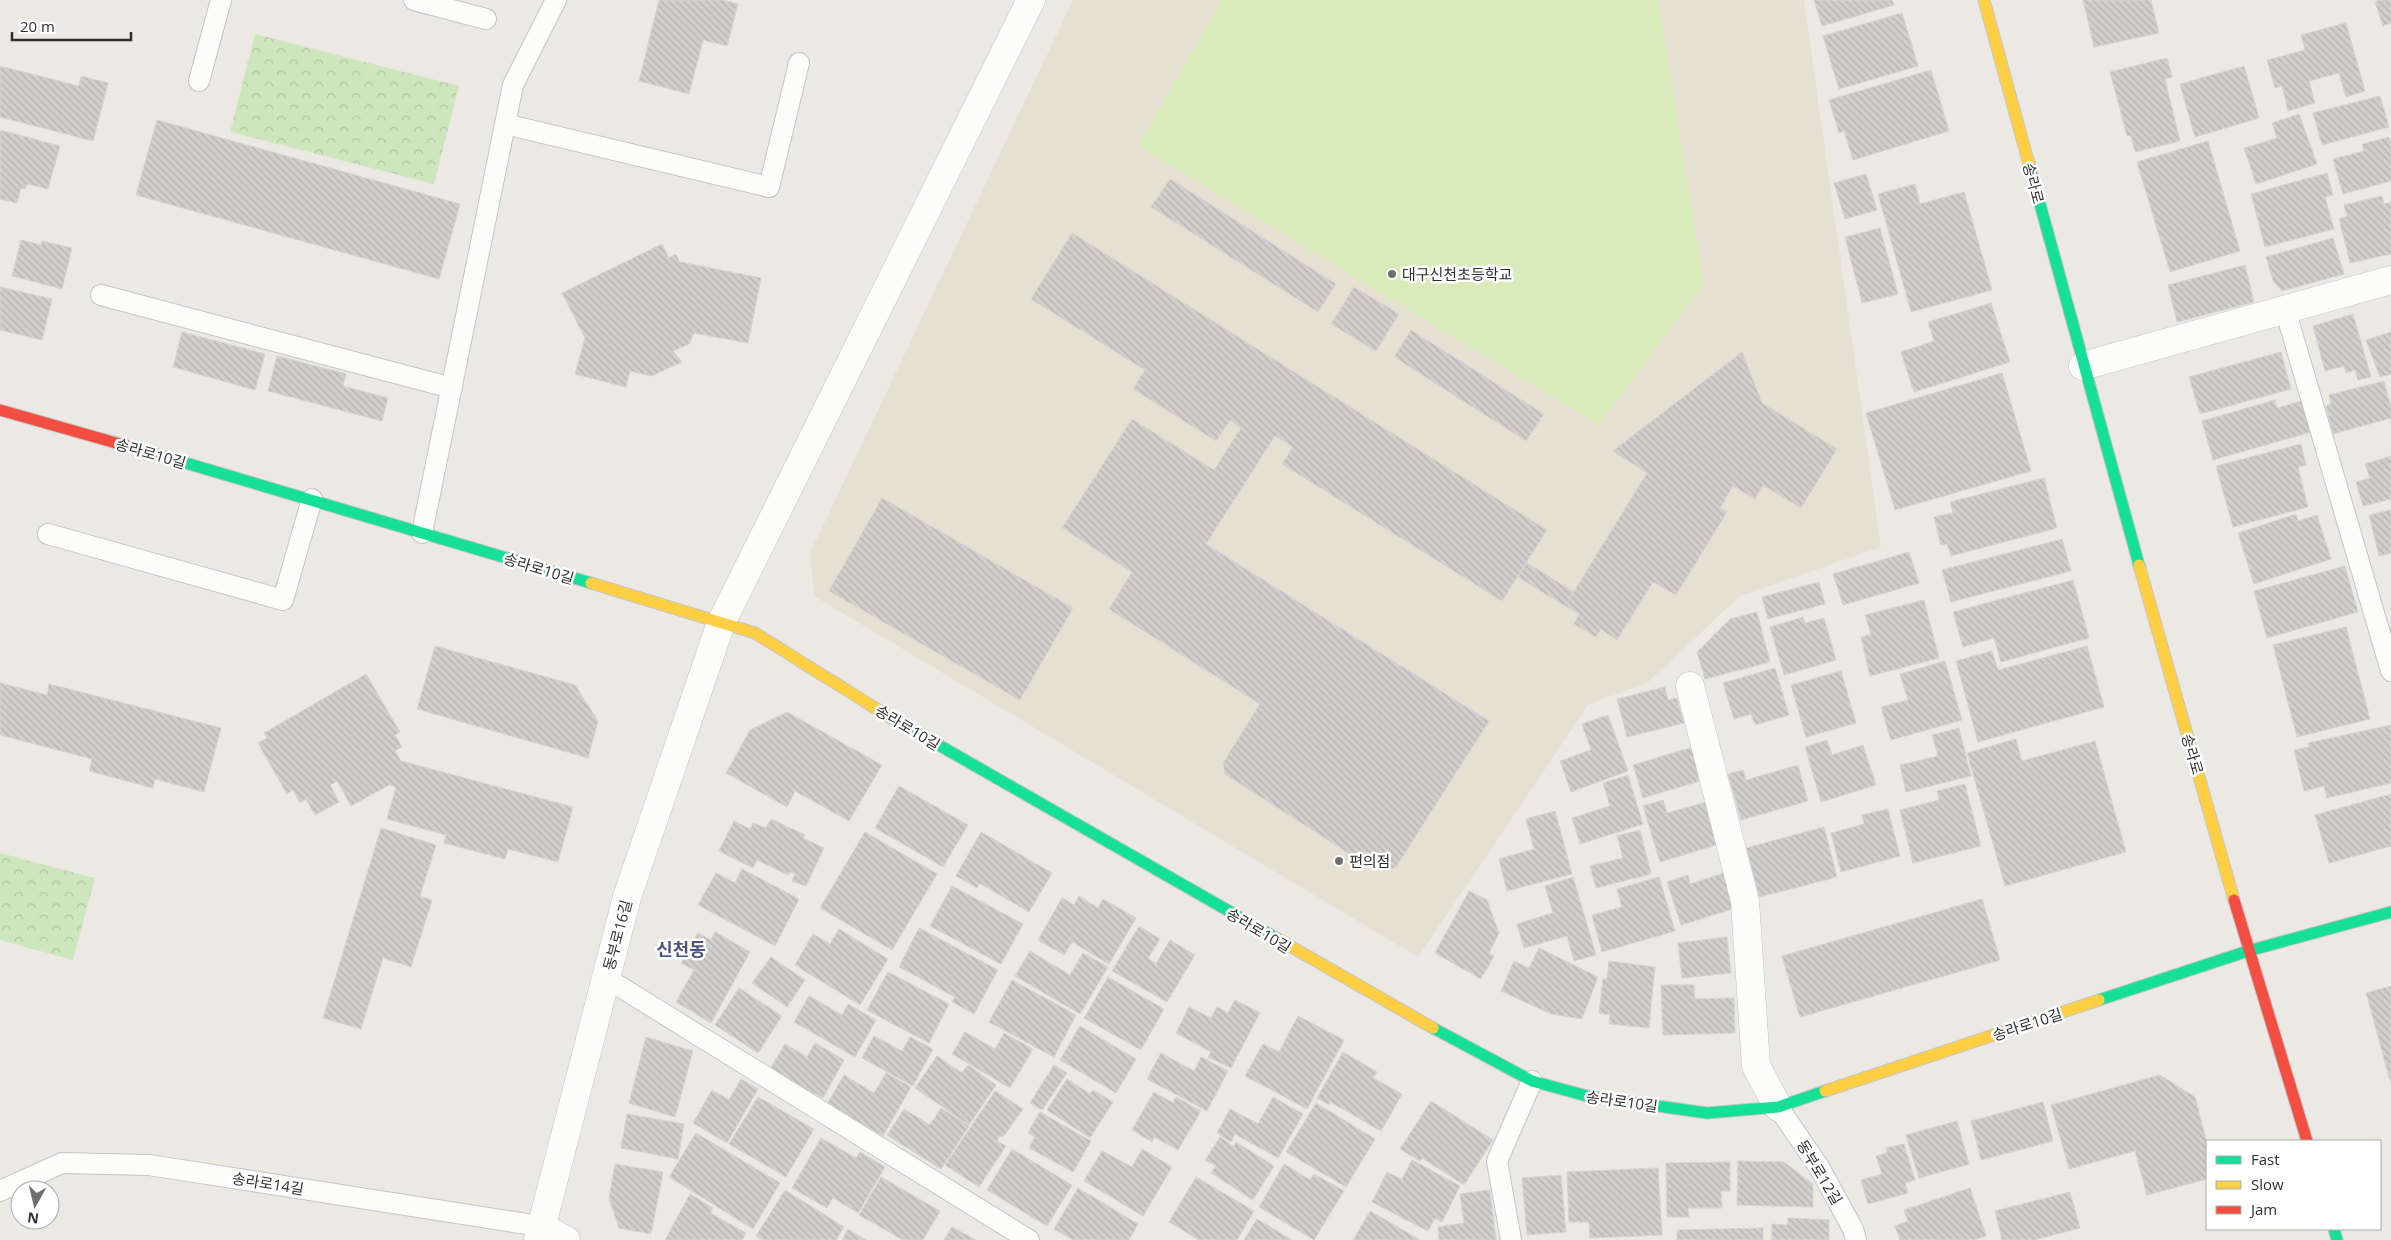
<svg xmlns="http://www.w3.org/2000/svg" width="2391" height="1240" font-family="'Open Sans','Noto Sans KR',sans-serif">
  <style>
    .education { fill: #e6e0d3 }
    .forest { fill: url(#forest-crowns) }
    .pitch { fill: #d9eabb }
    .building { fill: url(#building-back-hatch); stroke: #d7d4d0 }
    .lines { fill: none; stroke-linecap: round; stroke-linejoin: round }
    .lane-casing { stroke: #c5c4c5; stroke-width: 22 }
    .street-casing { stroke: #c5c4c5; stroke-width: 29 }
    .fast-casing { stroke: #c5c4c5; stroke-width: 13 }
    .slow-casing { stroke: #c5c4c5; stroke-width: 13 }
    .jam-casing { stroke: #c5c4c5; stroke-width: 13 }
    .lane { stroke: #fcfcfb; stroke-width: 20 }
    .street { stroke: #fcfcfb; stroke-width: 28 }
    .fast { stroke: #16e098; stroke-width: 11 }
    .slow { stroke: #ffcf43; stroke-width: 11 }
    .jam { stroke: #f24e42; stroke-width: 11 }
    .poi-dot { fill: #706f6e; stroke: #fff; stroke-width: 2 }
    .labels { text-anchor: middle; dominant-baseline: central; stroke-width: 5; stroke-linejoin: round; paint-order: stroke }
    .street-label { font-size: 15px; fill: #2e2e2e; stroke: #fff }
    .poi-label { font-size: 15px; fill: #2e2e2e; stroke: #fff; text-anchor: start }
    .quarter-label { font-size: 18px; font-weight: bold; fill: #4d5680; stroke: #fff }
  </style>
  <defs>
    <pattern id="forest-crowns" width="20" height="18" patternUnits="userSpaceOnUse" patternTransform="scale(1.25)"><rect width="20" height="18" fill="#cee6be"/><path d="M2 6a3 3 0 1 1 6 0M12 15a3 3 0 1 1 6 0" fill="none" stroke="#b1c6a4"/></pattern>
    <pattern id="building-back-hatch" width="6" height="6" patternUnits="userSpaceOnUse" patternTransform="scale(1.25)"><rect width="6" height="6" fill="#d1cecb"/><path d="M-1 5l2 2M0 0l6 6M5-1l2 2" fill="none" stroke="#b4b1af"/></pattern>
  </defs>
  <rect width="100%" height="100%" fill="#ece8e4"/>
  <polygon class="education" points="1073,0 1804,0 1881,547 1740,596 1647,683 1589,704 1418,957 814,596 810,553"/>
  <g class="forest">
    <polygon points="255,34 459,86 434,184 230,132"/>
    <polygon points="0,853 95,878 73,960 0,940"/>
  </g>
  <polygon class="pitch" points="1222,0 1658,0 1704,284 1599,425 1138,146"/>
  <g class="building">
    <polygon points="659,0 723,0 738,4 727,46 703,40 689,94 639,81"/>
    <polygon points="1814,0 1892,0 1894,5 1822,26"/>
    <polygon points="2083,0 2151,0 2159,33 2094,47"/>
    <polygon points="2380,0 2391,0 2391,23 2383,26 2375,2"/>
    <polygon points="1902,13 1918,66 1839,89 1823,36"/>
    <polygon points="2346,23 2365,91 2346,97 2339,73 2309,81 2315,103 2288,111 2282,86 2275,88 2267,60 2305,50 2301,35"/>
    <polygon points="2167,58 2172,77 2165,79 2180,141 2135,152 2131,136 2127,136 2110,72"/>
    <polygon points="0,66 79,86 81,76 108,83 93,141 0,117"/>
    <polygon points="2244,66 2259,118 2195,137 2180,84"/>
    <polygon points="1931,70 1949,131 1853,160 1844,131 1839,133 1829,100"/>
    <polygon points="2380,96 2389,127 2322,145 2313,113"/>
    <polygon points="2299,114 2317,164 2256,184 2244,148 2277,138 2272,123"/>
    <polygon points="157,120 460,204 439,279 136,195"/>
    <polygon points="0,130 60,146 48,189 27,184 25,189 21,188 17,203 0,199"/>
    <polygon points="2389,137 2391,146 2391,181 2343,194 2333,159 2364,151 2362,144"/>
    <polygon points="2208,141 2240,251 2170,272 2137,162"/>
    <polygon points="2327,173 2333,195 2325,197 2334,229 2265,247 2251,194"/>
    <polygon points="1866,174 1877,210 1845,219 1834,183"/>
    <polygon points="1170,179 1336,284 1318,312 1151,207"/>
    <polygon points="1915,184 1920,204 1964,192 1992,290 1911,312 1878,194"/>
    <polygon points="2382,196 2384,204 2391,202 2391,254 2350,263 2339,219 2347,216 2344,205"/>
    <polygon points="1880,228 1898,294 1862,303 1845,237"/>
    <polygon points="1072,233 1547,530 1502,601 1282,464 1293,447 1275,436 1206,544 1489,721 1396,867 1387,871 1373,869 1225,774 1223,763 1260,704 1109,609 1132,572 1062,528 1132,419 1214,470 1241,428 1230,420 1216,441 1133,389 1145,370 1031,299"/>
    <polygon points="2333,238 2344,274 2282,291 2273,281 2266,257"/>
    <polygon points="21,240 41,245 42,241 72,248 62,289 12,276"/>
    <polygon points="662,244 669,258 676,254 680,262 761,278 748,343 694,333 689,344 673,351 682,362 651,376 630,371 626,387 575,374 585,338 562,293"/>
    <polygon points="2245,265 2254,302 2177,322 2168,285"/>
    <polygon points="0,287 52,299 42,340 0,330"/>
    <polygon points="1354,287 1399,314 1376,351 1331,324"/>
    <polygon points="1991,303 2010,362 1914,392 1901,352 1934,341 1928,322"/>
    <polygon points="2353,314 2371,377 2358,380 2355,370 2346,373 2344,366 2325,371 2313,326"/>
    <polygon points="1411,330 1544,414 1526,441 1394,357"/>
    <polygon points="182,332 265,354 255,390 173,367"/>
    <polygon points="2391,332 2391,374 2380,377 2366,340"/>
    <polygon points="1742,352 1762,403 1837,449 1801,508 1763,485 1755,499 1733,486 1720,508 1727,512 1676,595 1653,582 1617,640 1601,629 1596,637 1574,624 1579,614 1565,606 1647,473 1613,451"/>
    <polygon points="2281,352 2291,389 2200,414 2189,377"/>
    <polygon points="277,356 346,374 343,386 388,398 382,421 268,391"/>
    <polygon points="2002,373 2031,471 1895,510 1866,413"/>
    <polygon points="2384,381 2391,408 2391,418 2333,434 2326,406 2331,404 2329,395"/>
    <polygon points="2275,400 2277,408 2302,401 2311,432 2213,460 2202,421"/>
    <polygon points="2301,444 2306,465 2298,467 2308,507 2233,527 2216,466"/>
    <polygon points="2391,456 2391,499 2363,506 2356,482 2370,478 2365,464"/>
    <polygon points="2044,478 2057,528 1951,556 1947,544 1941,545 1934,517 1953,513 1950,502"/>
    <polygon points="882,498 1073,608 1020,700 829,591"/>
    <polygon points="2391,510 2391,553 2379,556 2369,515"/>
    <polygon points="2296,514 2298,521 2317,515 2331,559 2254,584 2238,533"/>
    <polygon points="2062,539 2071,571 1951,602 1942,570"/>
    <polygon points="1909,552 1919,583 1843,605 1833,574"/>
    <polygon points="1527,563 1574,592 1565,606 1518,577"/>
    <polygon points="2345,566 2358,612 2267,638 2254,591"/>
    <polygon points="2073,580 2089,638 2001,662 1994,638 1963,647 1953,612"/>
    <polygon points="1819,582 1825,604 1768,619 1762,597"/>
    <polygon points="1924,600 1939,658 1870,676 1861,637 1871,634 1865,615"/>
    <polygon points="1757,612 1770,662 1705,679 1697,652 1730,619"/>
    <polygon points="1803,617 1805,623 1824,618 1836,660 1784,675 1770,627"/>
    <polygon points="2346,627 2370,719 2297,737 2273,645"/>
    <polygon points="435,646 575,685 598,721 588,758 417,709"/>
    <polygon points="2087,646 2104,707 1978,742 1956,661 1992,651 1998,670"/>
    <polygon points="1945,661 1962,720 1891,740 1881,707 1908,700 1900,674"/>
    <polygon points="1775,668 1789,715 1755,725 1751,714 1734,719 1723,683"/>
    <polygon points="1841,671 1856,723 1806,737 1791,685"/>
    <polygon points="366,674 400,732 395,735 402,747 395,751 401,761 573,807 558,862 508,849 505,859 444,843 446,835 387,819 396,787 389,785 351,806 337,781 330,785 339,802 315,815 306,799 300,803 293,790 287,794 258,743 267,738 264,733"/>
    <polygon points="0,683 47,695 49,684 221,728 204,792 155,779 153,788 89,771 92,759 0,735"/>
    <polygon points="1665,687 1668,700 1677,698 1684,723 1627,737 1617,699"/>
    <polygon points="787,712 882,765 849,821 795,791 787,807 726,773 750,730"/>
    <polygon points="1608,715 1628,771 1571,792 1560,761 1591,750 1582,724"/>
    <polygon points="2391,725 2391,783 2327,798 2324,786 2304,791 2294,750 2309,747 2308,743"/>
    <polygon points="1959,728 1971,776 1906,792 1900,765 1938,756 1932,735"/>
    <polygon points="2016,739 2022,761 2095,741 2126,852 2005,886 1967,753"/>
    <polygon points="1827,740 1832,755 1863,745 1876,785 1821,802 1805,747"/>
    <polygon points="1693,747 1703,780 1643,798 1633,765"/>
    <polygon points="1798,765 1808,801 1741,820 1728,774 1743,770 1746,780"/>
    <polygon points="1628,775 1643,824 1580,844 1572,818 1610,806 1603,783"/>
    <polygon points="1965,784 1981,846 1913,863 1900,810 1939,800 1937,791"/>
    <polygon points="899,786 968,825 943,867 875,828"/>
    <polygon points="2391,794 2391,846 2329,863 2315,815"/>
    <polygon points="1663,800 1667,813 1707,802 1719,844 1660,862 1643,806"/>
    <polygon points="1888,809 1900,856 1841,872 1831,833 1864,824 1862,815"/>
    <polygon points="1555,811 1572,874 1507,891 1499,859 1534,849 1526,819"/>
    <polygon points="771,819 805,835 803,838 824,848 806,886 792,881 795,874 790,872 788,875 757,860 753,868 719,851 734,821 750,829 753,823 766,828"/>
    <polygon points="1824,827 1837,877 1759,897 1746,848"/>
    <polygon points="381,828 436,845 420,896 432,900 411,967 383,958 361,1029 323,1018"/>
    <polygon points="1640,830 1651,874 1596,888 1590,866 1623,858 1617,836"/>
    <polygon points="865,832 937,874 892,950 820,908"/>
    <polygon points="981,832 1052,873 1029,912 979,883 977,888 956,876"/>
    <polygon points="742,869 799,899 775,946 698,905 716,873 735,883"/>
    <polygon points="1724,873 1736,908 1681,925 1667,882 1688,875 1690,884"/>
    <polygon points="1573,877 1596,955 1574,961 1567,936 1524,948 1517,924 1553,913 1545,886"/>
    <polygon points="1659,877 1675,931 1602,952 1592,915 1622,907 1617,889"/>
    <polygon points="952,886 1023,924 1001,964 930,926"/>
    <polygon points="1469,891 1487,900 1499,933 1489,953 1494,956 1481,979 1435,953"/>
    <polygon points="1079,896 1098,908 1103,899 1136,918 1109,964 1072,942 1064,955 1038,940 1062,898 1074,905"/>
    <polygon points="1982,899 2000,960 1800,1017 1782,956"/>
    <polygon points="1139,926 1160,939 1148,958 1156,964 1170,940 1195,955 1167,1002 1112,971"/>
    <polygon points="919,928 998,970 974,1014 952,1002 955,997 899,967"/>
    <polygon points="839,929 888,959 860,1005 795,965 813,934 830,944"/>
    <polygon points="715,932 750,952 711,1023 676,1002 694,970 681,963 698,933 711,940"/>
    <polygon points="1727,937 1731,973 1682,978 1678,943"/>
    <polygon points="1539,948 1598,977 1582,1019 1551,1014 1501,991 1514,961 1529,968"/>
    <polygon points="1030,951 1070,975 1083,953 1108,967 1080,1014 1015,976"/>
    <polygon points="771,957 805,980 787,1007 752,983"/>
    <polygon points="1609,961 1655,967 1649,1028 1609,1024 1610,1015 1599,1013 1603,979 1607,979"/>
    <polygon points="888,972 949,1004 929,1043 867,1010"/>
    <polygon points="1108,977 1164,1009 1141,1050 1084,1018"/>
    <polygon points="1012,980 1076,1015 1054,1057 989,1022"/>
    <polygon points="1661,985 1694,985 1695,999 1734,998 1735,1033 1663,1035"/>
    <polygon points="2391,986 2391,1084 2366,993"/>
    <polygon points="739,988 782,1016 758,1053 715,1025"/>
    <polygon points="809,996 842,1015 848,1004 876,1020 855,1057 794,1022"/>
    <polygon points="1235,1000 1260,1013 1231,1068 1208,1057 1211,1052 1176,1033 1189,1007 1211,1018 1217,1007 1228,1013"/>
    <polygon points="1298,1016 1344,1040 1307,1109 1245,1076 1263,1044 1279,1052"/>
    <polygon points="1080,1026 1136,1059 1116,1093 1060,1060"/>
    <polygon points="965,1032 995,1049 1004,1033 1033,1049 1010,1088 952,1054"/>
    <polygon points="874,1036 902,1051 910,1037 933,1049 913,1086 862,1058"/>
    <polygon points="646,1037 693,1051 675,1117 629,1103"/>
    <polygon points="815,1043 844,1060 823,1098 770,1069 785,1044 807,1057"/>
    <polygon points="1343,1052 1377,1072 1373,1078 1402,1094 1381,1131 1330,1102 1329,1105 1317,1098"/>
    <polygon points="1161,1053 1194,1071 1201,1057 1228,1071 1207,1111 1147,1079"/>
    <polygon points="937,1056 962,1073 968,1065 996,1085 969,1125 915,1088"/>
    <polygon points="1054,1065 1067,1073 1042,1110 1030,1103"/>
    <polygon points="886,1073 911,1087 883,1136 827,1104 844,1075 874,1093"/>
    <polygon points="2160,1075 2195,1097 2207,1143 2207,1179 2147,1195 2135,1151 2069,1169 2051,1105"/>
    <polygon points="741,1079 758,1089 727,1143 693,1123 712,1090 729,1100"/>
    <polygon points="1067,1079 1090,1094 1093,1090 1113,1102 1090,1138 1047,1110"/>
    <polygon points="995,1091 1023,1109 1003,1137 1000,1136 997,1141 1006,1146 979,1187 945,1165"/>
    <polygon points="1154,1092 1173,1103 1176,1097 1201,1111 1178,1150 1154,1137 1152,1142 1132,1130"/>
    <polygon points="758,1097 814,1129 786,1177 729,1144"/>
    <polygon points="1273,1097 1303,1114 1278,1158 1235,1134 1231,1142 1217,1133 1230,1109 1258,1124"/>
    <polygon points="1431,1101 1493,1140 1464,1185 1422,1158 1420,1161 1400,1149"/>
    <polygon points="2043,1102 2053,1141 1981,1160 1971,1121"/>
    <polygon points="1316,1103 1375,1139 1346,1187 1286,1152"/>
    <polygon points="941,1108 969,1126 941,1169 887,1135 904,1109 930,1125"/>
    <polygon points="1040,1112 1091,1141 1073,1172 1029,1148 1035,1137 1028,1133"/>
    <polygon points="627,1114 684,1124 678,1159 621,1148"/>
    <polygon points="1957,1121 1969,1164 1919,1178 1906,1135"/>
    <polygon points="696,1133 780,1183 753,1229 669,1177"/>
    <polygon points="1220,1137 1234,1147 1236,1142 1274,1166 1253,1200 1211,1173 1216,1166 1205,1160"/>
    <polygon points="821,1138 856,1158 860,1152 885,1167 858,1213 833,1198 827,1208 792,1188"/>
    <polygon points="1904,1144 1915,1180 1905,1183 1908,1193 1868,1204 1861,1180 1882,1174 1876,1156 1887,1153 1886,1148"/>
    <polygon points="1012,1149 1072,1185 1047,1226 987,1190"/>
    <polygon points="1142,1149 1172,1167 1143,1216 1084,1181 1102,1151 1132,1167"/>
    <polygon points="1412,1160 1460,1186 1442,1222 1435,1218 1428,1231 1372,1202 1387,1172 1402,1179"/>
    <polygon points="1738,1161 1784,1162 1813,1184 1813,1207 1737,1205"/>
    <polygon points="1730,1162 1730,1191 1721,1191 1722,1208 1688,1208 1689,1217 1667,1217 1666,1163"/>
    <polygon points="615,1164 663,1172 651,1234 619,1228 609,1198"/>
    <polygon points="1284,1164 1310,1180 1314,1174 1344,1191 1314,1240 1259,1207"/>
    <polygon points="1658,1168 1662,1235 1590,1238 1589,1222 1569,1222 1567,1172"/>
    <polygon points="1561,1175 1566,1232 1527,1235 1522,1178"/>
    <polygon points="881,1177 940,1211 923,1240 903,1240 859,1215"/>
    <polygon points="1196,1177 1254,1211 1237,1240 1199,1240 1169,1222"/>
    <polygon points="1078,1188 1138,1224 1129,1240 1073,1240 1054,1229"/>
    <polygon points="1970,1188 1986,1236 1974,1240 1900,1240 1895,1226 1908,1221 1904,1210"/>
    <polygon points="785,1190 844,1227 836,1240 763,1240 756,1236"/>
    <polygon points="1490,1190 1496,1240 1439,1240 1438,1227 1464,1223 1460,1194"/>
    <polygon points="2070,1192 2080,1228 2034,1240 2002,1240 1995,1211"/>
    <polygon points="690,1194 713,1208 710,1213 746,1233 742,1240 665,1240"/>
    <polygon points="1370,1211 1420,1240 1353,1240"/>
    <polygon points="1788,1218 1829,1220 1829,1240 1772,1240 1772,1224 1787,1225"/>
    <polygon points="1257,1219 1292,1240 1244,1240"/>
    <polygon points="952,1227 976,1240 944,1240"/>
    <polygon points="1763,1228 1763,1240 1677,1240 1677,1230"/>
    <polygon points="848,1229 866,1240 842,1240"/>
  </g>
  <g class="lines">
    <g class="lane-casing">
      <g id="lane">
        <polyline points="414,0 486,19"/>
        <polyline points="199,81 221,0"/>
        <polyline points="505,124 769,187 799,63"/>
        <polyline points="101,295 452,388"/>
        <polyline points="2285,309 2391,671"/>
        <polyline points="422,533 513,85 556,0"/>
        <polyline points="48,534 283,600 312,499"/>
        <polyline points="606,978 1029,1240"/>
        <polyline points="1778,1107 1819,1167 1853,1229 1856,1240"/>
        <polyline points="0,1191 62,1163 149,1165 540,1226"/>
        <polyline points="1511,1240 1497,1161 1532,1081"/>
      </g>
    </g>
    <g class="street-casing">
      <g id="street">
        <polyline points="2083,366 2391,280"/>
        <polyline points="1690,686 1745,901 1756,1066 1778,1107"/>
        <polyline points="540,1226 566,1240"/>
        <polyline points="538,1240 627,897 721,623 1031,0"/>
      </g>
    </g>
    <g class="fast-casing">
      <g id="fast">
        <polyline points="2029,164 2139,565"/>
        <polyline points="162,456 591,583"/>
        <polyline points="888,716 1276,938"/>
        <polyline points="2099,1000 2248,951 2391,912"/>
        <polyline points="1433,1028 1532,1081 1587,1096 1707,1113 1778,1107 1825,1091"/>
        <polyline points="2334,1229 2337,1240"/>
      </g>
    </g>
    <g class="slow-casing">
      <g id="slow">
        <polyline points="1984,0 2029,164"/>
        <polyline points="2139,565 2234,900"/>
        <polyline points="591,583 755,633 888,716"/>
        <polyline points="1276,938 1433,1028"/>
        <polyline points="1825,1091 2099,1000"/>
      </g>
    </g>
    <g class="jam-casing">
      <g id="jam">
        <polyline points="0,410 162,456"/>
        <polyline points="2234,900 2307,1141"/>
      </g>
    </g>
    <use href="#lane" class="lane"/>
    <use href="#street" class="street"/>
    <use href="#fast" class="fast"/>
    <use href="#slow" class="slow"/>
    <use href="#jam" class="jam"/>
  </g>
  <g class="poi-dot">
    <circle cx="1392" cy="274" r="5"/>
    <circle cx="1339" cy="861" r="5"/>
  </g>
  <g class="labels">
    <g class="street-label">
      <text transform="translate(2034 183) rotate(75)">송라로</text>
      <text transform="translate(151 453) rotate(16)">송라로10길</text>
      <text transform="translate(539 568) rotate(17)">송라로10길</text>
      <text transform="translate(908 727) rotate(31)">송라로10길</text>
      <text transform="translate(2193 754) rotate(74)">송라로</text>
      <text transform="translate(1259 930) rotate(31)">송라로10길</text>
      <text transform="translate(617 935) rotate(-75)">동부로16길</text>
      <text transform="translate(2027 1024) rotate(-18)">송라로10길</text>
      <text transform="translate(1622 1101) rotate(8)">송라로10길</text>
      <text transform="translate(1820 1172) rotate(59)">동부로12길</text>
      <text transform="translate(268 1183) rotate(9)">송라로14길</text>
    </g>
    <g class="poi-label">
      <text x="1402" y="274">대구신천초등학교</text>
      <text x="1349" y="861">편의점</text>
    </g>
    <g class="quarter-label">
      <text x="681" y="949">신천동</text>
    </g>
  </g>
  <rect x="2206" y="1140" width="175" height="90" fill="#ffffff" stroke="#ababab"/>
  <rect x="2216" y="1156" width="25" height="8" fill="#16e098" stroke="#ababab"/>
  <text x="2251" y="1165" font-size="15" fill="#2e2e2e">Fast</text>
  <rect x="2216" y="1181" width="25" height="8" fill="#ffcf43" stroke="#ababab"/>
  <text x="2251" y="1190" font-size="15" fill="#2e2e2e">Slow</text>
  <rect x="2216" y="1206" width="25" height="8" fill="#f24e42" stroke="#ababab"/>
  <text x="2251" y="1215" font-size="15" fill="#2e2e2e">Jam</text>
  <g transform="translate(35 1205) rotate(188)"><circle r="24" fill="#ffffff" stroke="#ababab"/>
  <path d="M0-4L9 19L0 12L-9 19Z" fill="#706f6e"/>
  <text y="-8" font-size="14" font-weight="bold" text-anchor="middle" fill="#2e2e2e">N</text>
  </g>
  <path d="M12 32v8h119v-8" fill="none" stroke="#2e2e2e" stroke-width="2.5"/>
  <text x="20" y="32" font-size="15" fill="#2e2e2e" stroke="#ffffff" stroke-width="4" paint-order="stroke">20 m</text>
</svg>
